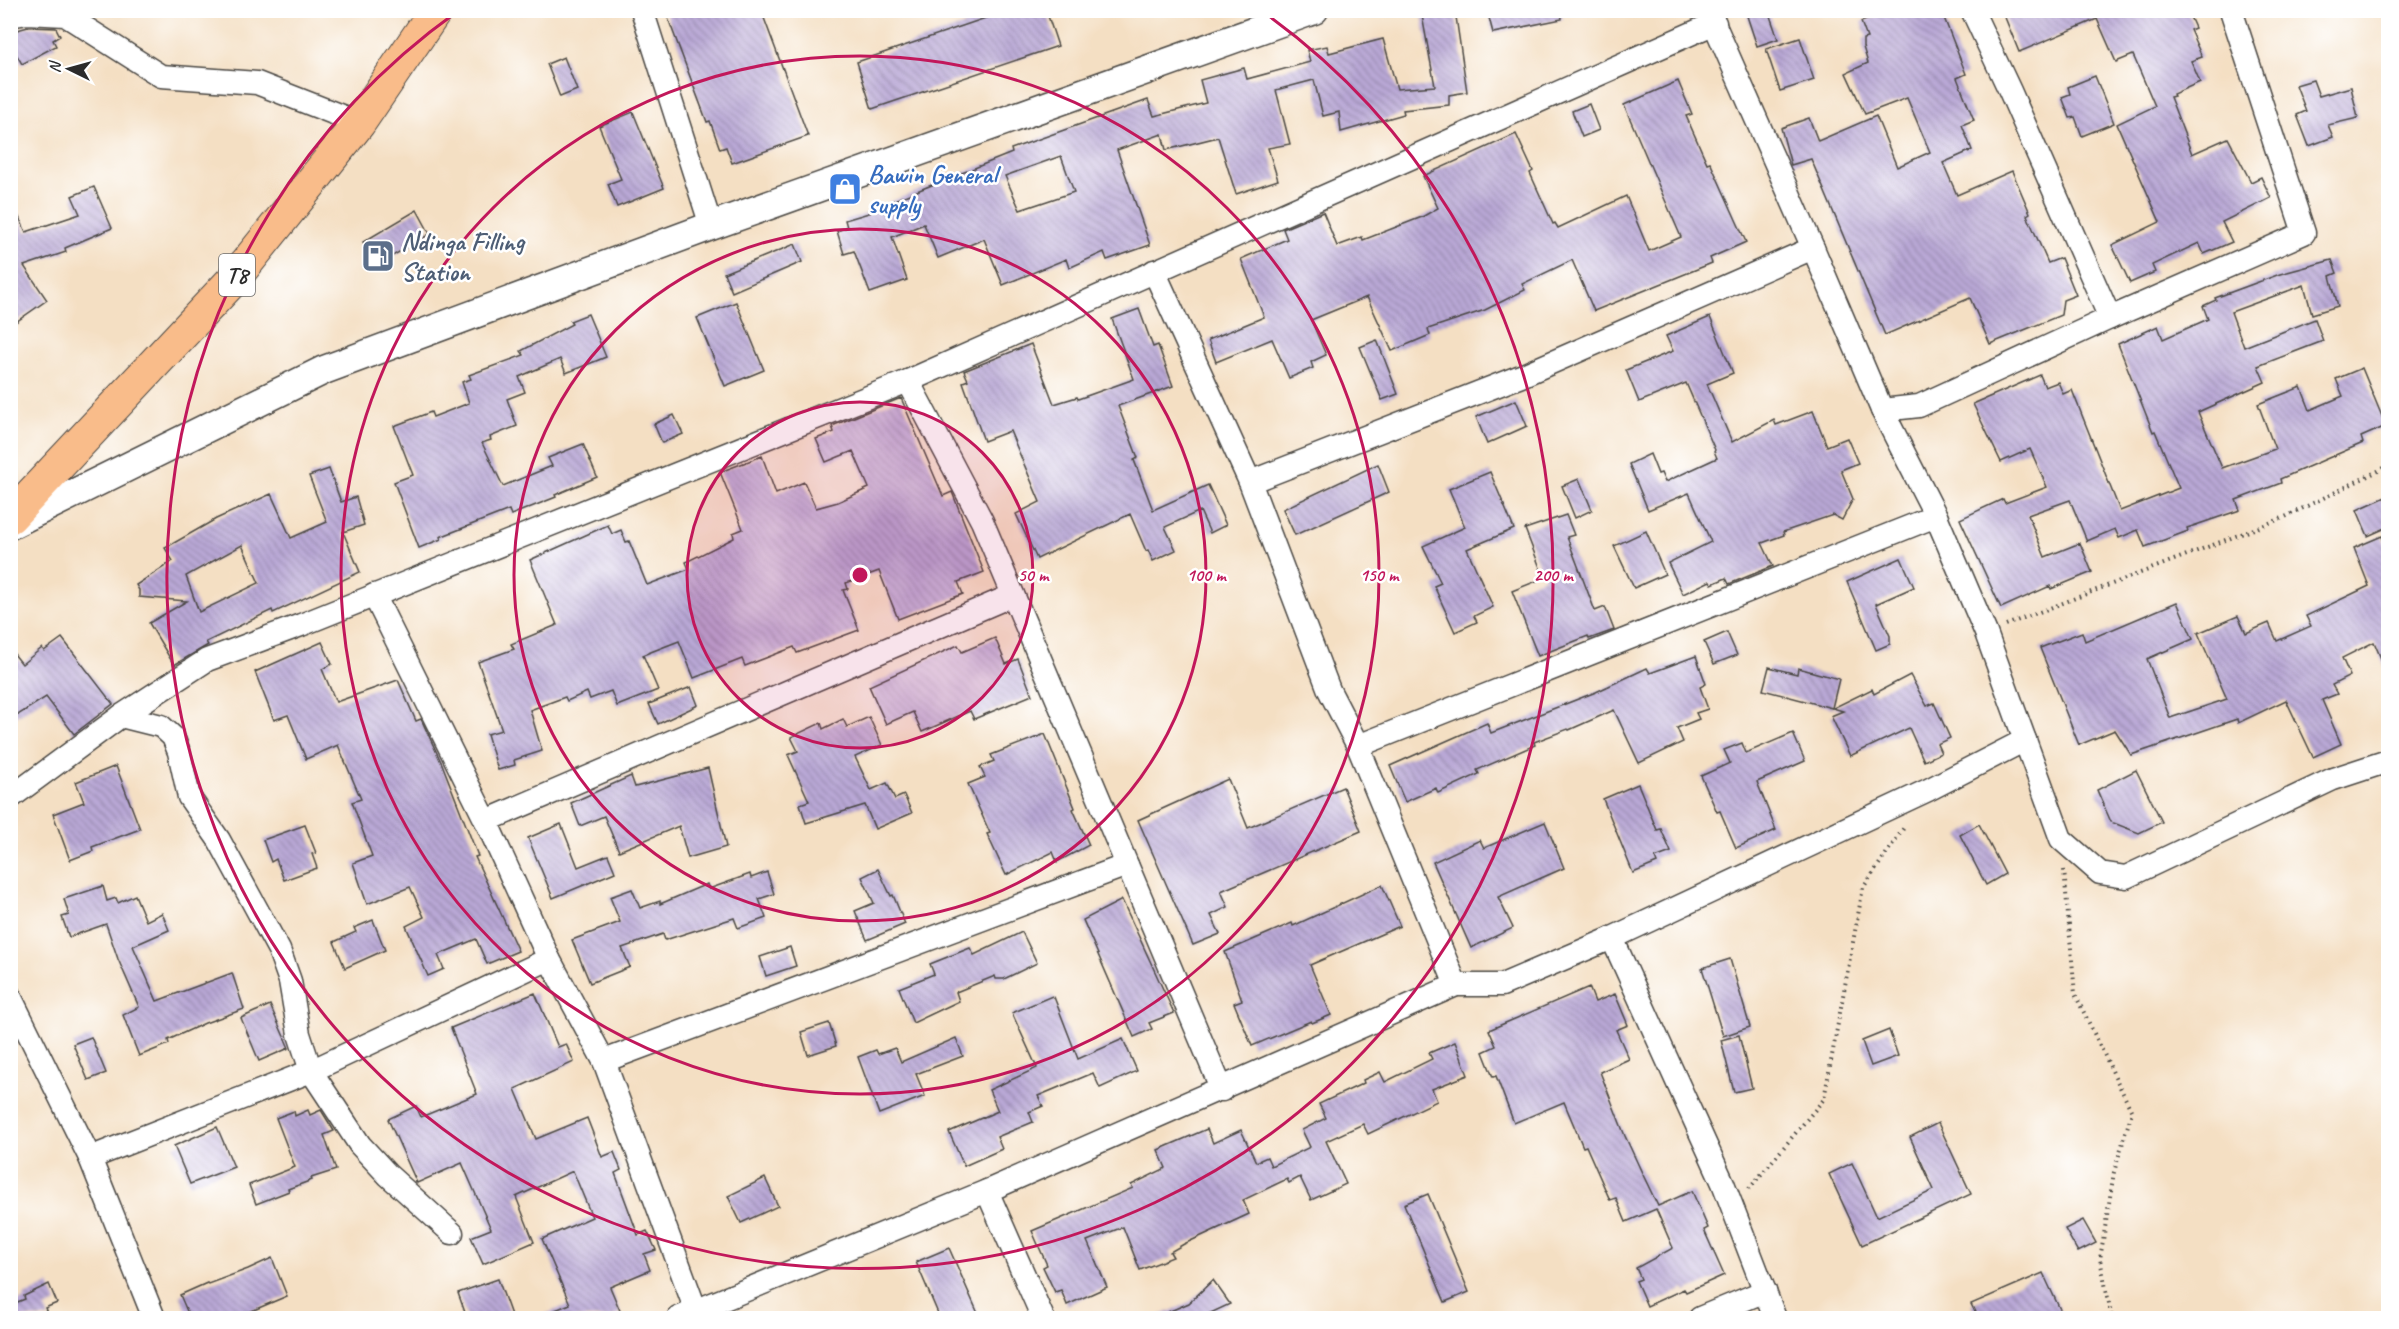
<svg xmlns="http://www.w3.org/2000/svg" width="2399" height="1329" font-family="Caveat,sans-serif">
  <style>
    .building { fill: url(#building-back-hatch); fill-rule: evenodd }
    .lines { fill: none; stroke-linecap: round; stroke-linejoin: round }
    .minor-casing { stroke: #494642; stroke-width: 25 }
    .tertiary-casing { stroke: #494642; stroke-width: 31 }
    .trunk-casing { stroke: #494642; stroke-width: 35 }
    .path { stroke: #494642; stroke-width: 4; stroke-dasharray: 1.5 4.5; stroke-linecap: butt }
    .minor { stroke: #fff; stroke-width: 22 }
    .tertiary { stroke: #fff; stroke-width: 28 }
    .trunk { stroke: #f9bc8a; stroke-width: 33 }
    .ring { fill: none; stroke: #c2185b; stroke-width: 3 }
    .labels { text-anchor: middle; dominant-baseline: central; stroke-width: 5; stroke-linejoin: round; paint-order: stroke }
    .shield { fill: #fff; stroke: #6b6b6b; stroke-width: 1.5 }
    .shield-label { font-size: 24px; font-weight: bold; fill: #2b2b2b }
    .shop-label { font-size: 26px; font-weight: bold; fill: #366cbe; stroke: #fff; text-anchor: start }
    .service-label { font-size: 26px; font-weight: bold; fill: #4e5e75; stroke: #fff; text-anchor: start }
    .centre { fill: #c2185b; stroke: #fff; stroke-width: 3 }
    .ring-label { font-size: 18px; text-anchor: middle; font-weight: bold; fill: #c2185b; stroke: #fff; stroke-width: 5; stroke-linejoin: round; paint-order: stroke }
  </style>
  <defs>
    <pattern id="building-back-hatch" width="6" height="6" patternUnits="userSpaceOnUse" patternTransform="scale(1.5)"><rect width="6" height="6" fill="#b9a8d6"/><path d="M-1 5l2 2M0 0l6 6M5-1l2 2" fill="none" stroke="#9789ae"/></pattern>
  </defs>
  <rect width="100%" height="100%" fill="#fff"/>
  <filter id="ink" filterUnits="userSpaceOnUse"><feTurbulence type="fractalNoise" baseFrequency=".0167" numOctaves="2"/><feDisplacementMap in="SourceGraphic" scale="12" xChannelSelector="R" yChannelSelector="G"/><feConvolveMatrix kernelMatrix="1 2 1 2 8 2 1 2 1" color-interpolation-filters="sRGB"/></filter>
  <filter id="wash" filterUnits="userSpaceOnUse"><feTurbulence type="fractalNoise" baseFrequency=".008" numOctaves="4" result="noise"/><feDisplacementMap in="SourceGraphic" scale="24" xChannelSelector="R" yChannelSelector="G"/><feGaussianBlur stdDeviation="1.35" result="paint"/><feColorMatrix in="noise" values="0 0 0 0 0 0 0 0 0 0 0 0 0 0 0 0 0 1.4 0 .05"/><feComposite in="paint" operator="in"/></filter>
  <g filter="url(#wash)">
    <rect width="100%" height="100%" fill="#f4dfc3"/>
    <g id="blocks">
      <g class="building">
        <polygon points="665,10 761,10 808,136 732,163 726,147 720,149 710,121 707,122"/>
        <polygon points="1009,10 1046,10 1058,46 872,109 857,62"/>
        <path d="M1421,10h34l12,82 -18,3v10l-46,5 1,4 -63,18 -2,-20 -16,4 -9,-36 -38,10 14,54 -22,4 10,32 -42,14 -18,-57 -52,13 -4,-16 -45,16 33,95 -43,15 -3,-8 -35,16 -3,-9 -63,26 -19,-46 -46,19 -14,-34 -32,13 15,43 -37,13 -16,-42 -10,3 -7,-23 10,-4 -2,-7 44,-13 -2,-4 125,-50 -1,-4 137,-49 6,16 52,-13 -6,-23 44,-12 3,11 63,-17 -3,-12 20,-4 2,7 54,-14 14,50 38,-3zM1061,156l13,36 -54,18 -15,-34z"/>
        <polygon points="1487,10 1561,10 1562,19 1493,33"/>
        <polygon points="1749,10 1768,10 1778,39 1757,46 1747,16 1750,15"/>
        <polygon points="1892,10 1941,10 1966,74 1957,78 1974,120 1962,125 1972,150 1943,163 1957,195 2012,171 2030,213 2027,215 2048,263 2061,258 2076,295 2063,300 2061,315 1990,344 1970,298 1885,335 1811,159 1791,165 1781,128 1809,118 1818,141 1876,116 1897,167 1930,152 1907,98 1865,114 1846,73 1868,63 1863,47 1863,39 1867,38 1861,22"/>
        <polygon points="2002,10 2187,10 2195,28 2190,30 2202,57 2191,61 2200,82 2173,94 2174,96 2170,97 2192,154 2228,138 2251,182 2261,177 2271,198 2222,222 2232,242 2204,254 2199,243 2152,265 2155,272 2130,283 2112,245 2160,222 2117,124 2155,106 2133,55 2116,62 2097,19 2019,52"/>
        <polygon points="28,27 56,28 60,36 53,40 56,46 22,64 10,43 10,32"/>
        <polygon points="1800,38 1814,80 1780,91 1766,49"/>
        <polygon points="564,57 577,90 560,97 547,64"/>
        <polygon points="2095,76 2114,123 2082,136 2075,117 2070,118 2062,97 2070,94 2068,87"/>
        <polygon points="2313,80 2319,96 2351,87 2358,118 2328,125 2333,137 2309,146 2297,115 2306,111 2296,85"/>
        <polygon points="1678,81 1692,114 1686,116 1707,163 1710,162 1746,242 1710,258 1712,263 1594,311 1572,260 1522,284 1525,290 1485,310 1428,329 1430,335 1392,351 1367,297 1311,320 1326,355 1311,362 1313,368 1289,378 1272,339 1216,362 1208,340 1264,317 1241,259 1287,239 1283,229 1323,212 1337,246 1362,237 1363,240 1422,217 1438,208 1423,176 1516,134 1533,171 1530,173 1553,224 1555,223 1558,228 1626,196 1649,251 1681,237 1624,105"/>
        <polygon points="1589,104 1599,130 1582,137 1572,111"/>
        <polygon points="633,112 664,188 617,207 608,184 621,179 599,126"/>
        <polygon points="94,187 112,228 65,248 66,252 24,266 47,300 10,326 10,198 26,232 80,214 72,196"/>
        <polygon points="417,210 430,234 377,265 363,242"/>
        <polygon points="795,244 802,262 732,292 724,273"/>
        <polygon points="2332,260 2337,273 2330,276 2338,306 2312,314 2304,285 2231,312 2244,347 2315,319 2323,341 2258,366 2265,382 2198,412 2222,468 2275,449 2258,404 2301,387 2310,410 2343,396 2336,379 2362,368 2386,426 2361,437 2363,443 2280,479 2281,483 2236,500 2240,510 2187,528 2188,531 2145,547 2138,530 2119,538 2115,529 2087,541 2070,500 2028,515 2045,557 2080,543 2092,572 2051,589 2050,586 2001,608 1960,519 2003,499 2005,503 2047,487 2030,449 2001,462 1973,404 2040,375 2045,387 2058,382 2063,394 2072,390 2120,511 2179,488 2155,431 2153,432 2118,344 2158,326 2163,339 2208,319 2203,306 2216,300 2215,298 2280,274"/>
        <polygon points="736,302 764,370 725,386 697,318"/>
        <polygon points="1139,309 1153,347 1158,345 1173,386 1118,406 1138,458 1134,460 1153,510 1208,485 1226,525 1210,533 1200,511 1165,527 1176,550 1153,561 1148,550 1146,551 1130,514 1037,559 1016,514 1040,502 1010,431 984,441 963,382 968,380 964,371 1031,344 1054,404 1077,397 1078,399 1134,379 1112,319"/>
        <polygon points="588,314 606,357 566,373 560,359 519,377 525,392 507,399 517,426 490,437 491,440 482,443 503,486 552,466 548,458 583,444 597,477 555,495 556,497 511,515 509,510 440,537 441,539 419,548 394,482 413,475 394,426 431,412 433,417 469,403 462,382 471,379 469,375 524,355 521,351 572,324 570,321"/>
        <polygon points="1710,317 1733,373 1707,384 1732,442 1774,420 1776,425 1813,411 1827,446 1847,438 1858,463 1841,470 1853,499 1842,520 1833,515 1783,532 1784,535 1762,543 1773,566 1729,584 1726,578 1712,584 1710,581 1683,594 1668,563 1711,542 1689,493 1648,510 1629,464 1650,454 1658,474 1661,473 1665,482 1717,458 1714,451 1715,450 1686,383 1639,402 1626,370 1673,351 1666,336"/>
        <polygon points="1377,340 1398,394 1382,400 1360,347"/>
        <polygon points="901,398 943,496 952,492 984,572 958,582 963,594 898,619 879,571 846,583 848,589 843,590 859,630 797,653 794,647 745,666 742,659 694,678 679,641 643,655 658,690 617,706 611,691 590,699 587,692 567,701 565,697 530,710 542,751 514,760 515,765 498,770 487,734 502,730 478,662 514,649 511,644 557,625 530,560 608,525 612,534 621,530 626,542 629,541 647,585 689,569 686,562 734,538 733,533 743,529 720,472 762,456 776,494 804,482 816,508 838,502 869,488 853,451 826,462 816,439 834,432 832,426"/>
        <polygon points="1516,400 1527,426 1487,444 1476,417"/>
        <polygon points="674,415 683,434 662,443 654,424"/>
        <polygon points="1378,464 1389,492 1295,535 1283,509"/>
        <path d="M329,469l12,33 15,-5 8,28 -21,7 17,40 -87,41 -1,-3 -66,32 2,3 -34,20 -25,-42 38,-22 -48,-4v-7l-3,-5 37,-24 -8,-13 51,-29 55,-25 20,44 36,-16 -18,-46zM242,545l17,38 -60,29 -13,-36z"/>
        <polygon points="1490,472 1514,529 1467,549 1493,607 1474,616 1477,622 1455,632 1434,586 1441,583 1423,546 1465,527 1449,489"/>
        <polygon points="1579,479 1592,510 1575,518 1562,486"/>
        <polygon points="2388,496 2388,527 2368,536 2357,510"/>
        <polygon points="1566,515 1574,535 1567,537 1595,611 1605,607 1614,630 1589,639 1588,636 1538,656 1512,591 1544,578 1525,529"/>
        <polygon points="1646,531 1665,574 1634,588 1614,546"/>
        <polygon points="2382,536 2388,550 2388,675 2374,642 2342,658 2350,676 2332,685 2337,694 2322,700 2341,744 2313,757 2286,700 2238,723 2237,719 2131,755 2115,730 2079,745 2040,648 2082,632 2085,641 2177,602 2193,639 2147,659 2170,718 2227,699 2198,633 2238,616 2246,633 2269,623 2277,641 2311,626 2306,616 2369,586 2354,548"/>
        <polygon points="1901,558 1914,587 1876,604 1890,636 1890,644 1876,650 1847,582"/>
        <polygon points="1727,632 1737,655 1714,664 1704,642"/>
        <polygon points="62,638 113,704 74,734 46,697 10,720 10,649 22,664 42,648 44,651"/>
        <polygon points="995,638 1006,664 1018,659 1032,695 974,719 970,711 922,732 913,712 886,724 869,686 958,645 962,652"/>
        <polygon points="322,642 332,664 322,669 336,702 398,680 416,721 421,719 442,764 478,856 475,857 518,951 487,964 476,939 438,955 444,969 428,976 406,926 424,917 410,887 367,904 353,863 372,856 352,802 361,799 338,745 306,759 288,715 274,720 255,672"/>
        <polygon points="1696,656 1706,684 1700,687 1708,709 1696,713 1699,719 1677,728 1683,742 1639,763 1614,710 1569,730 1568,729 1534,742 1535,745 1477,770 1479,774 1438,793 1436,788 1405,802 1390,766 1487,723 1491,733 1596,692 1647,668 1650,673"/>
        <polygon points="1769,667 1797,674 1798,668 1839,679 1832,708 1763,690"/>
        <polygon points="1910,675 1927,706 1934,703 1950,738 1937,744 1941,753 1924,761 1909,728 1850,756 1831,716 1843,711 1833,708 1872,689 1874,694"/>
        <polygon points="691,687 698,705 658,724 649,704"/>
        <polygon points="869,717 882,745 855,757 871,790 887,783 895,799 904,795 912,813 875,829 865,805 806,823 800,804 809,801 788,755 798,751 791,737 821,723 823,729 843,719 847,727"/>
        <polygon points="1793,733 1805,761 1757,782 1776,830 1736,848 1720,811 1717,812 1701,776 1730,763 1724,750 1742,743 1746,753"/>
        <polygon points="1045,734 1075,808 1073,809 1089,845 1057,862 1053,852 1006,875 987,834 990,833 968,784 985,777 980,767 994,761 991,755"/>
        <polygon points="116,766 140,829 92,847 93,851 70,860 53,814 84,802 76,782"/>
        <polygon points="708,768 726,847 688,858 679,826 619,851 604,816 580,826 571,803 631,776 635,787"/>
        <polygon points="2136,770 2162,822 2139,833 2111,822 2097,790"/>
        <polygon points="1228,779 1248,828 1343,787 1361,831 1221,891 1228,907 1211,915 1220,934 1193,945 1138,820"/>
        <polygon points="1638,784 1657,830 1661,829 1671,852 1655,858 1657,863 1633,873 1603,799"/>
        <polygon points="1545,822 1564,868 1498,897 1513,928 1471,948 1433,862 1480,840 1484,848"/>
        <polygon points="561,824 578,867 608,855 615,872 553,898 528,838"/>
        <polygon points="1979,824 2005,874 1986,885 1960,835"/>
        <polygon points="305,825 316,853 312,854 317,868 284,880 276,859 271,862 263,840"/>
        <polygon points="878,869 891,896 893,895 905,924 867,940 855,911 874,903 862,877"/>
        <polygon points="767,872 774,894 759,899 766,918 738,928 734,918 665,940 663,934 622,948 630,967 590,983 572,940 620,922 610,897 632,889 640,908 660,901 660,904 707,884 709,889 750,874 751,878"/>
        <polygon points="1382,885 1400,926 1310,965 1331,1015 1312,1023 1311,1021 1252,1046 1234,1003 1242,1000 1225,952 1292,923 1293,926"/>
        <polygon points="103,886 107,901 116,898 118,903 135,895 146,921 162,913 169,930 133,946 157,1001 232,973 244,1009 205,1023 168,1040 169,1044 139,1056 123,1015 139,1007 118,959 106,924 69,937 62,917 69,915 64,899"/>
        <polygon points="1122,900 1174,1013 1149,1023 1152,1029 1134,1037 1083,920"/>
        <polygon points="373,920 385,950 345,968 334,942 356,932 354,928"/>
        <polygon points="1022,932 1037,963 1004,979 996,979 995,976 956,992 959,1001 913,1023 899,988 934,974 930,964 970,948 974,955"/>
        <polygon points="790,947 796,966 766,976 760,957"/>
        <polygon points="1730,959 1750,1027 1723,1036 1702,968"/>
        <polygon points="1589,987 1595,1002 1615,994 1628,1025 1616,1030 1629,1059 1600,1072 1625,1136 1643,1175 1658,1206 1692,1191 1708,1228 1704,1230 1724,1275 1686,1292 1684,1289 1647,1306 1636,1281 1641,1279 1636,1268 1673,1248 1656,1209 1626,1222 1616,1198 1610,1200 1586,1146 1583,1147 1564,1102 1514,1123 1496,1076 1493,1077 1483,1052 1496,1046 1489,1030"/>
        <polygon points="535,993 558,1047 566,1044 574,1062 515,1089 536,1139 587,1118 602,1157 614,1152 621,1170 615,1173 638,1235 647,1231 656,1250 644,1254 650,1270 610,1287 621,1313 609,1318 536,1318 570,1304 542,1239 592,1217 573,1171 516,1197 534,1242 483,1264 471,1237 491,1229 462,1163 417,1183 388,1119 416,1106 421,1117 477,1094 451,1028"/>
        <polygon points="1052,996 1054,997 1078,1059 1123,1039 1137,1071 1100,1088 1093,1073 1038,1096 1043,1106 1029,1112 1033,1122 997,1137 1002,1149 964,1166 949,1132 998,1111 989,1090 1037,1068 1012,1013"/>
        <polygon points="270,1005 289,1048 259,1061 241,1018"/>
        <polygon points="829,1023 836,1046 808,1055 801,1032"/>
        <polygon points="1889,1030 1898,1056 1871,1066 1862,1041"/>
        <polygon points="1739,1035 1752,1088 1734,1092 1721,1040"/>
        <polygon points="91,1037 106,1073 88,1080 73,1044"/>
        <polygon points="956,1038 963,1056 916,1074 925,1096 879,1114 858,1057 876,1050 878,1054 895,1048 901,1062"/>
        <polygon points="1455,1042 1468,1075 1432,1089 1437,1101 1368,1134 1363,1124 1326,1141 1346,1184 1311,1200 1300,1177 1289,1183 1287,1179 1243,1200 1249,1214 1184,1244 1170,1252 1173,1257 1140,1270 1123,1227 1087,1241 1107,1287 1067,1305 1061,1290 1055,1292 1043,1267 1047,1265 1032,1231 1133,1188 1131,1185 1166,1168 1158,1150 1207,1129 1213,1143 1241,1130 1256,1162 1267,1157 1271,1166 1310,1147 1302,1130 1326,1118 1319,1104 1364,1083 1363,1080 1380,1072 1385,1082 1432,1059 1429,1053"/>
        <polygon points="308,1110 310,1115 321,1110 334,1131 324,1135 336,1170 311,1178 312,1180 288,1189 289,1191 256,1204 249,1185 295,1167 276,1118 294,1111 295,1116"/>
        <polygon points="1938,1123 1971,1194 1862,1245 1829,1174 1852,1163 1877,1217 1934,1190 1910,1137"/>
        <polygon points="217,1127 234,1167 190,1184 174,1146"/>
        <polygon points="765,1178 778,1206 741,1223 728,1196"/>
        <polygon points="1428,1194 1469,1292 1445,1302 1404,1204"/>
        <polygon points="2083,1220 2096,1243 2078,1252 2065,1229"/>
        <polygon points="949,1248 980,1318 940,1318 916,1262"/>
        <polygon points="272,1258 287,1296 235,1318 190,1318 180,1295 207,1283 208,1284 248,1269"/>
        <polygon points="2043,1273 2064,1318 1978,1318 1971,1304"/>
        <polygon points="498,1279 512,1318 467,1318 458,1293"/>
        <polygon points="1213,1280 1230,1304 1200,1318 1154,1318 1189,1303"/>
        <polygon points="49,1284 57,1303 45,1308 49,1318 10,1318 10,1305 25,1299 24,1296"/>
      </g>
    </g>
  </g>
  <g filter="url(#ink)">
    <use href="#blocks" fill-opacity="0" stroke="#494642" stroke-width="1.5"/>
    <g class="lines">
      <g class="minor-casing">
        <g id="minor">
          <polyline points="642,10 711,226"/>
          <polyline points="1709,12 1813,248 1882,410 1936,516 1986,633 2061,839 2100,873 2126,877 2333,779 2388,761"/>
          <polyline points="10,16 27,13 65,15 161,76 257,83 359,123"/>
          <polyline points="1154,271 1250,482"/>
          <polyline points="2110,318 2304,233 2231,10"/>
          <polyline points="908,381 982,521 1222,1090"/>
          <polyline points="1882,410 1919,406 2110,318 2010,91 1972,10"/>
          <polyline points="374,595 486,821 549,959 604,1061 696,1311"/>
          <polyline points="121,716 161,726 173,737 179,752 189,797 219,840 279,950 290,981 299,1034 311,1071 360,1145 388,1175 452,1233"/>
          <polyline points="1358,746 1936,516"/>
          <polyline points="10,798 121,716 207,660 301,625 908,381 1715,23"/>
          <polyline points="486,821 1013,595"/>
          <polyline points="1612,938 1723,1183 1775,1318"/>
          <polyline points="1456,985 1358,746 1329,690 1250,482 1521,376 1813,248"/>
          <polyline points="10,996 90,1158 154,1318"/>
          <polyline points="604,1061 1127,865"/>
          <polyline points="90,1158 311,1071 549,959"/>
          <polyline points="987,1191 1043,1318"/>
          <polyline points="678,1318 987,1191 1456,985 1502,985 1612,938 1928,790 2025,740"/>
          <polyline points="1700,1318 1765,1291"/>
        </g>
      </g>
      <g class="tertiary-casing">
        <polyline id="tertiary" points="10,525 324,370 711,226 1314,10"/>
      </g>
      <g class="trunk-casing">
        <polyline id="trunk" points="10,517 232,281 359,123 436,10"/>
      </g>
      <g class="path">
        <polyline points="2006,625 2285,517 2388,466"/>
        <polyline points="2064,870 2075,994 2132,1112 2114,1172 2100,1259 2112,1318"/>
        <polyline points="1749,1189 1824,1099 1863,888 1905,826"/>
      </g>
      <use href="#minor" class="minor"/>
      <use href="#tertiary" class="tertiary"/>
      <use href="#trunk" class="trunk"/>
    </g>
  </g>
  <circle cx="860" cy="575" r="173" fill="#c2185b" fill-opacity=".12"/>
  <g class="ring">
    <circle cx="860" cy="575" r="173"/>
    <circle cx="860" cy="575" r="346"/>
    <circle cx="860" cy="575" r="519"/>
    <path d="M1262 11A693 693 0 1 1 458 11"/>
  </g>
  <defs>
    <g id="shop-square" transform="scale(1.725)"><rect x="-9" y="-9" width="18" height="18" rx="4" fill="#3f7fe0" stroke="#fff"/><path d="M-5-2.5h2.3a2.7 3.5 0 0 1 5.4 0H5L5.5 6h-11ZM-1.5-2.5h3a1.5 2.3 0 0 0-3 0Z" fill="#fff"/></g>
    <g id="fuel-square" transform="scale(1.725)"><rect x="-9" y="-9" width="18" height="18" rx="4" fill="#5c6f8a" stroke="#fff"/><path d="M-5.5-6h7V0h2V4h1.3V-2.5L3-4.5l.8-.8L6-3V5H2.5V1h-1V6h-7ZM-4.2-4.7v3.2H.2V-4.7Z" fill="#fff"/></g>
  </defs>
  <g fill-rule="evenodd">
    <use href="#shop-square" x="845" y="189"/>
    <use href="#fuel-square" x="378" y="256"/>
  </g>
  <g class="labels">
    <rect class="shield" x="219" y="254" width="36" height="42" rx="4.5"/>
    <g class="shield-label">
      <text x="237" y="275">T8</text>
    </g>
    <g class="shop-label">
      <text x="868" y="174">Bawin General<tspan x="868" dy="30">supply</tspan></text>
    </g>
    <g class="service-label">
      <text x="401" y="241">Ndinga Filling<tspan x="401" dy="30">Station</tspan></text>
    </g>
  </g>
  <circle cx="860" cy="575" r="9" class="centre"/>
  <g class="ring-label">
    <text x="1033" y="581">50 m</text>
    <text x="1206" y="581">100 m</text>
    <text x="1379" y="581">150 m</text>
    <text x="1553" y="581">200 m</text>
  </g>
  <rect width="2399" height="1329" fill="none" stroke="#fff" stroke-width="36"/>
  <g transform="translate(69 69) rotate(275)" stroke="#ffffff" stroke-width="4.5" paint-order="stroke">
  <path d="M0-4.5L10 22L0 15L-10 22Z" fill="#2b2b2b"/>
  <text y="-9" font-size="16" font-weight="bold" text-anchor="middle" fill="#2b2b2b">N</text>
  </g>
</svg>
